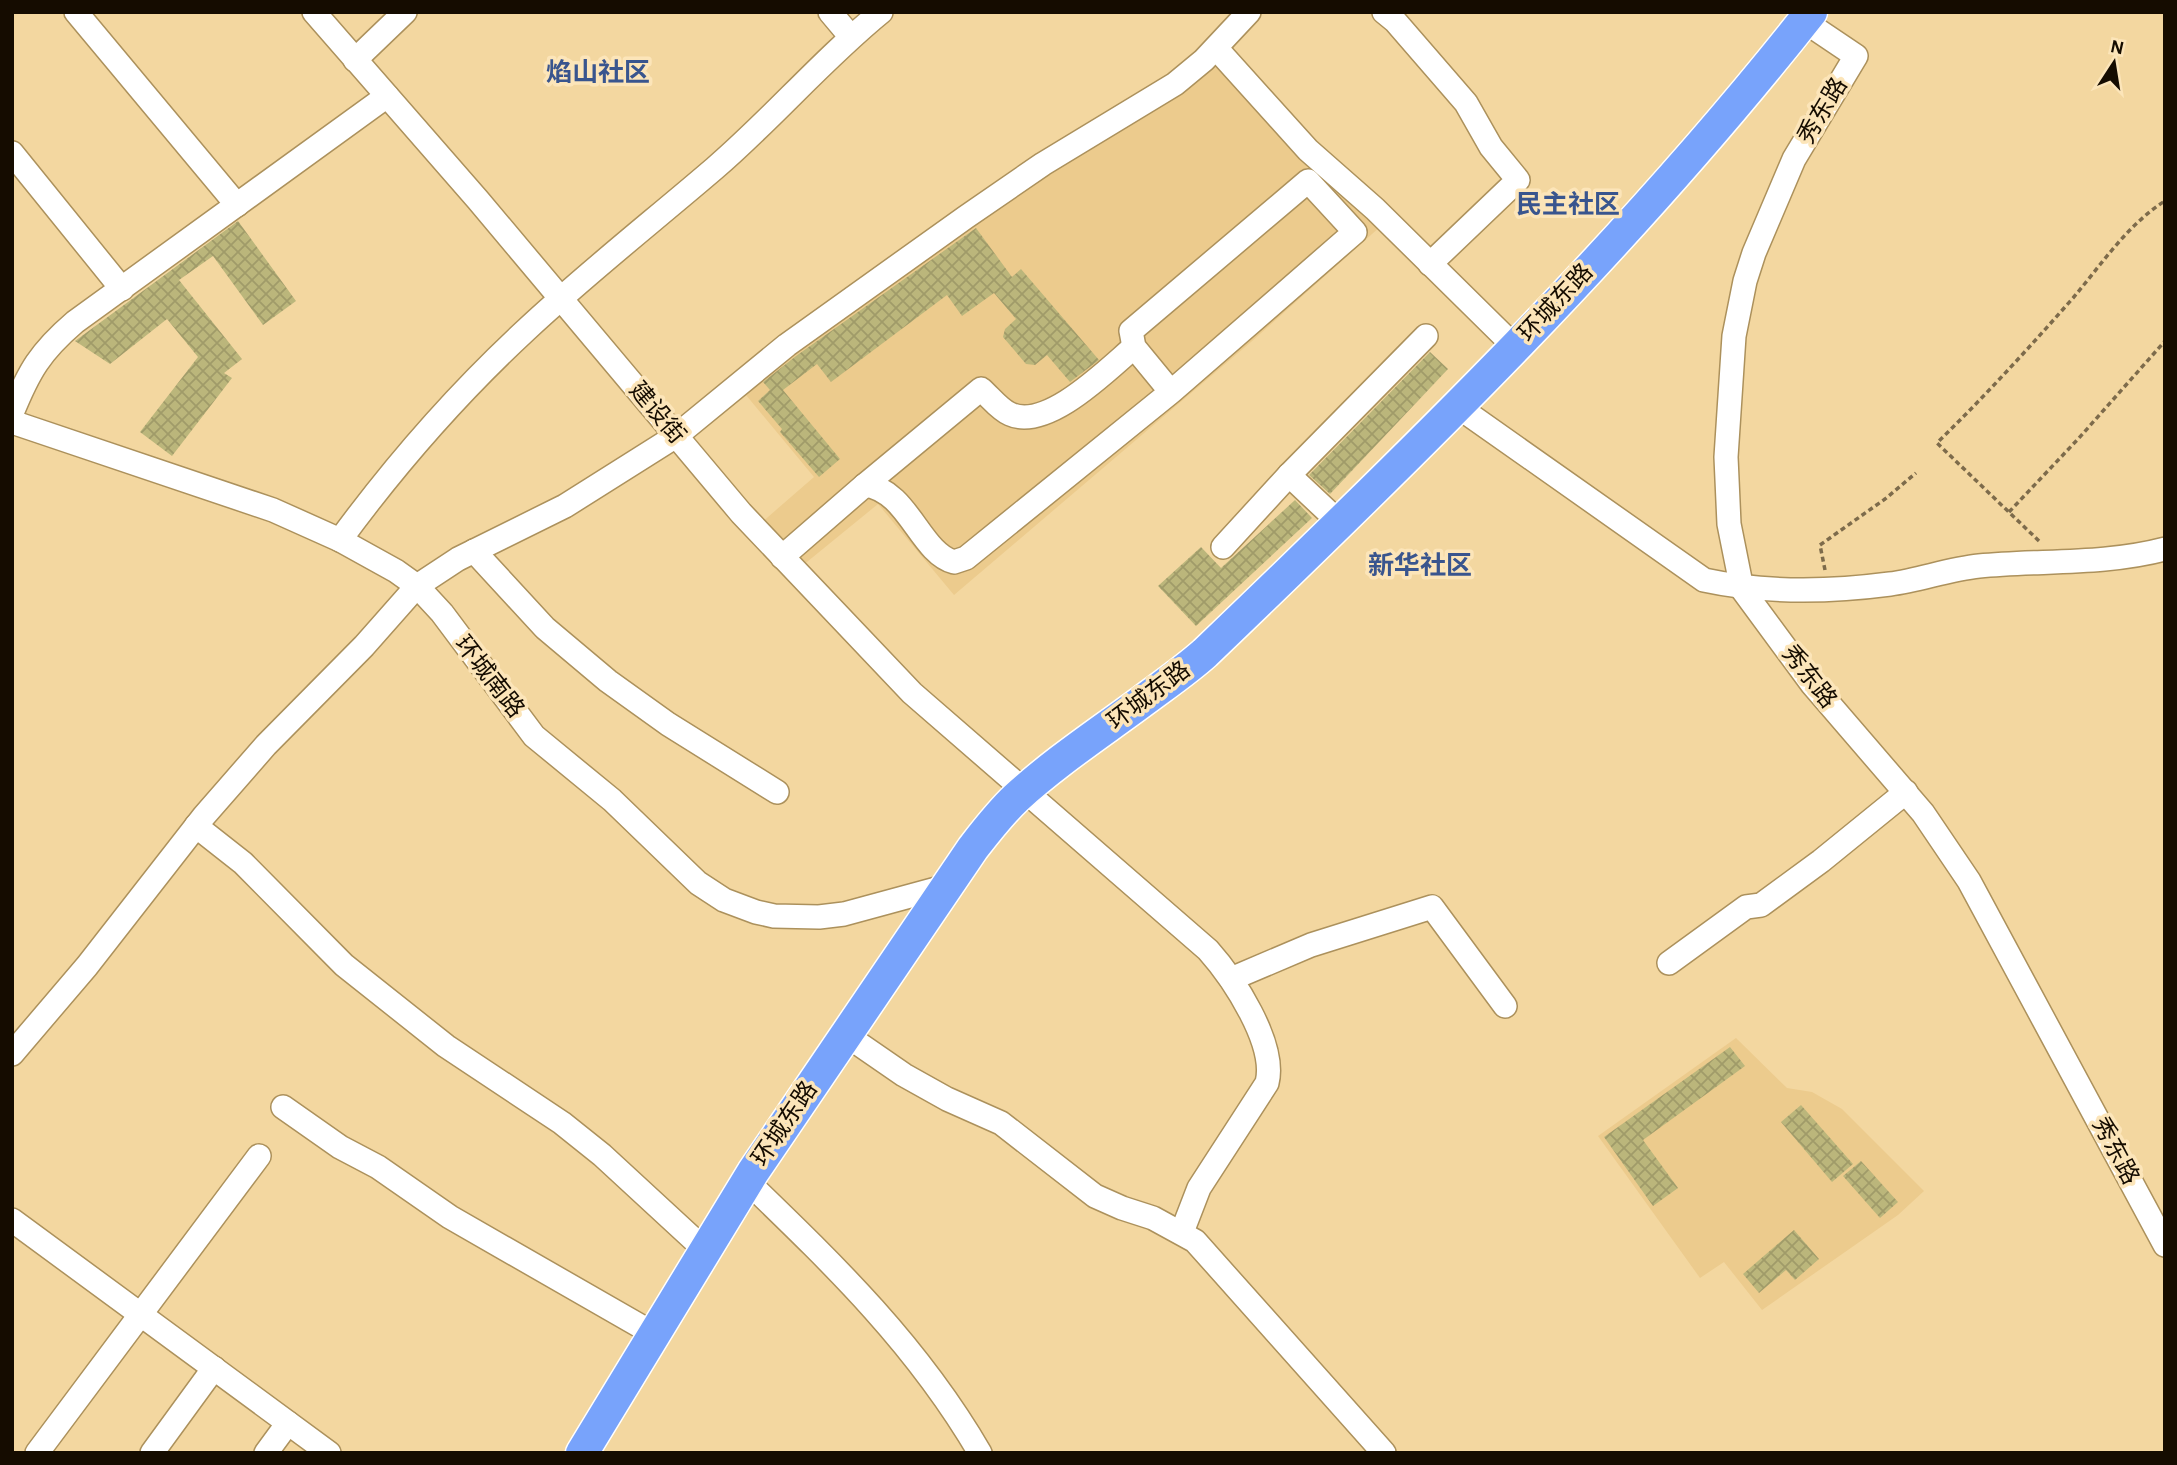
<svg xmlns="http://www.w3.org/2000/svg" width="2177" height="1465" font-family="'Alegreya Sans','Noto Sans SC',sans-serif">
  <style>
    .built { fill: #eccb8d }
    .building { fill: url(#building-cross-hatch) }
    .lines { fill: none; stroke-linecap: round; stroke-linejoin: round }
    .minor-casing { stroke: #ac915c; stroke-width: 26 }
    .highway-casing { stroke: #fff; stroke-width: 35 }
    .path { stroke: #7d6b4b; stroke-width: 3.5; stroke-dasharray: 5 3.5; stroke-linecap: butt }
    .minor { stroke: #fff; stroke-width: 23 }
    .highway { stroke: #78a3fb; stroke-width: 32 }
    .labels { text-anchor: middle; dominant-baseline: central; stroke-width: 7; stroke-linejoin: round; paint-order: stroke }
    .street-label { font-size: 24px; fill: #150c00; stroke: #fce5b9 }
    .neighbourhood-label { font-size: 26px; font-weight: bold; fill: #39558e; stroke: #fce5b9 }
  </style>
  <defs>
    <pattern id="building-cross-hatch" width="8" height="8" patternUnits="userSpaceOnUse" patternTransform="scale(1.75)"><rect width="8" height="8" fill="#bbb67b"/><path d="M0 0l8 8M0 8l8-8" fill="none" stroke="#a09b69"/></pattern>
  </defs>
  <rect width="100%" height="100%" fill="#f3d7a0"/>
  <g class="built">
    <polygon points="1216,54 1381,226 1251,342 954,595 878,504 802,566 761,523 814,477 741,389"/>
    <polygon points="1736,1038 1787,1088 1812,1092 1842,1109 1924,1191 1898,1215 1762,1310 1724,1262 1700,1278 1598,1136"/>
  </g>
  <g class="building">
    <polygon points="238,221 296,301 263,325 213,256 179,280 242,359 224,373 232,378 172,456 140,432 198,357 167,319 110,364 75,341"/>
    <polygon points="976,228 1012,277 1021,269 1099,360 1070,382 1047,355 1035,365 1026,364 1003,337 1005,329 1016,319 994,293 962,316 947,295 831,382 817,364 783,390 840,459 819,477 780,432 782,429 758,401 770,390 763,382 796,356"/>
    <polygon points="1430,352 1448,369 1330,494 1309,475"/>
    <polygon points="1295,500 1312,518 1196,626 1158,586 1201,547 1221,568"/>
    <polygon points="1730,1047 1745,1066 1643,1140 1678,1188 1653,1206 1604,1137"/>
    <polygon points="1801,1105 1853,1164 1832,1182 1781,1122"/>
    <polygon points="1861,1161 1898,1202 1880,1218 1843,1176"/>
    <polygon points="1794,1230 1819,1259 1795,1280 1786,1270 1759,1293 1743,1274"/>
  </g>
  <g class="lines">
    <g class="minor-casing">
      <g id="minor">
        <polyline points="76,12 237,205"/>
        <path d="M314,12l164,188 263,313 171,180 296,257c25,28 69,94 59,133l-68,105 -17,44"/>
        <polyline points="830,12 851,37"/>
        <polyline points="1384,12 1395,21 1466,103 1491,147 1518,180 1430,264"/>
        <polyline points="1804,21 1856,56 1794,159 1754,253 1745,281 1734,336 1726,457 1729,524 1742,589 1812,684 1923,813 1969,881 2165,1245"/>
        <polyline points="1216,48 1308,150 1375,209 1515,347"/>
        <polyline points="355,60 405,12"/>
        <polyline points="12,153 122,289"/>
        <path d="M1457,406l247,174c60,13 125,12 186,4 30,-4 59,-15 89,-18 62,-6 125,-1 186,-17"/>
        <path d="M12,413c17,-42 28,-61 63,-91l312,-226"/>
        <polyline points="12,422 273,510 340,540 396,571 417,586 442,613 534,736 612,800 698,883 724,900 756,912 774,916 819,917 844,914 947,886"/>
        <polyline points="1289,475 1340,523"/>
        <path d="M865,485c43,5 55,68 89,77l12,-4 205,-166 -37,-45 -3,-16 177,-150 47,51 -184,160"/>
        <path d="M340,540c55,-75 118,-147 186,-210 61,-57 126,-108 189,-162 58,-50 107,-108 166,-156"/>
        <polyline points="1223,547 1289,475 1426,336"/>
        <polyline points="474,551 545,628 608,681 668,724 777,792"/>
        <path d="M782,557l83,-72 116,-96c9,8 19,21 29,25 37,17 97,-44 124,-67"/>
        <polyline points="196,826 243,863 344,965 446,1046 562,1123 602,1155 705,1250"/>
        <polyline points="1669,963 1746,907 1761,905 1821,861 1906,792"/>
        <polyline points="1231,979 1311,945 1432,907 1505,1006"/>
        <polyline points="846,1035 904,1075 947,1099 1001,1123 1095,1196 1122,1208 1153,1218 1195,1241 1384,1453"/>
        <polyline points="12,1054 87,966 204,816 266,745 364,646 417,586 458,559 565,506 676,436 787,345 966,217 1043,164 1175,84 1204,60 1249,12"/>
        <polyline points="283,1107 340,1147 378,1167 450,1217 654,1334"/>
        <path d="M747,1181c89,86 170,164 233,272"/>
        <polyline points="12,1220 329,1453"/>
        <polyline points="37,1453 259,1156"/>
        <polyline points="152,1453 214,1368"/>
        <polyline points="266,1453 288,1423"/>
      </g>
    </g>
    <g class="highway-casing">
      <path id="highway" d="M582,1453l171,-281 220,-324c14,-18 27,-35 43,-50 39,-36 85,-66 128,-98 20,-15 42,-30 61,-47 212,-203 424,-410 606,-641"/>
    </g>
    <g class="path">
      <polyline points="2009,512 2079,438 2165,341"/>
      <path d="M2039,541l-102,-98c48,-47 92,-95 136,-145 28,-33 55,-74 92,-97"/>
      <polyline points="1825,570 1820,545 1885,499 1916,473"/>
    </g>
    <use href="#minor" class="minor"/>
    <use href="#highway" class="highway"/>
  </g>
  <g class="labels">
    <g class="street-label">
      <text transform="translate(1823 111) rotate(-59)">秀东路</text>
      <text transform="translate(1556 303) rotate(-47)">环城东路</text>
      <text transform="translate(657 413) rotate(50)">建设街</text>
      <text transform="translate(489 677) rotate(52)">环城南路</text>
      <text transform="translate(1809 677) rotate(52)">秀东路</text>
      <text transform="translate(1149 696) rotate(-37)">环城东路</text>
      <text transform="translate(785 1124) rotate(-56)">环城东路</text>
      <text transform="translate(2115 1151) rotate(62)">秀东路</text>
    </g>
    <g class="neighbourhood-label">
      <text x="598" y="73">焰山社区</text>
      <text x="1568" y="205">民主社区</text>
      <text x="1420" y="566">新华社区</text>
    </g>
  </g>
  <rect width="2177" height="1465" fill="none" stroke="#150c00" stroke-width="28"/>
  <g transform="translate(2114 63) rotate(12)" stroke="#fce5b9" stroke-width="5" paint-order="stroke">
  <path d="M0-5L12 26L0 18L-12 26Z" fill="#150c00"/>
  <text y="-10" font-size="19" font-weight="bold" text-anchor="middle" fill="#150c00">N</text>
  </g>
</svg>
